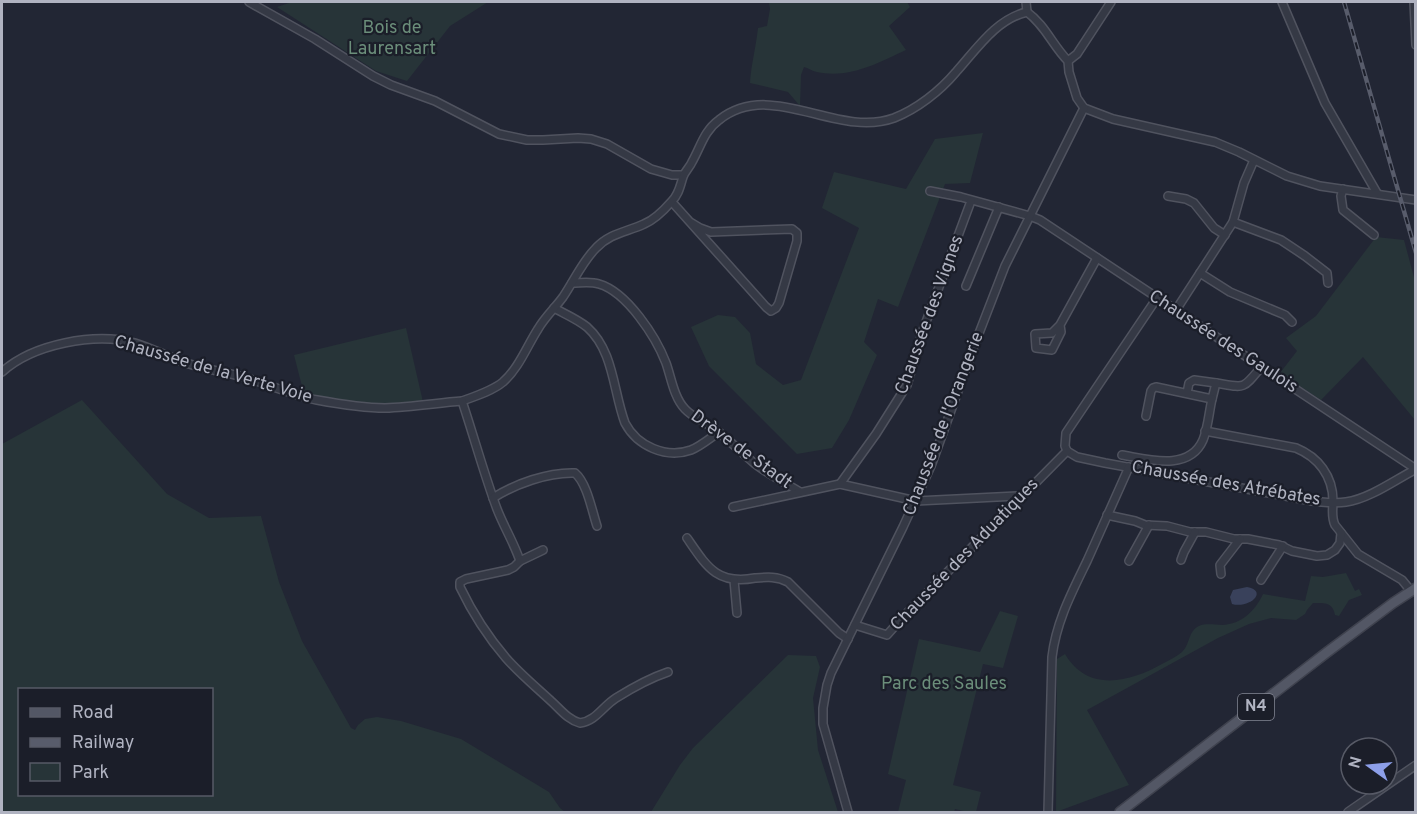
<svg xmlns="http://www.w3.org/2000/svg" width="1417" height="814" font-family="Overpass,sans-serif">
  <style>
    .green { fill: #273438; fill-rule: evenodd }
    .water { fill: #39415b }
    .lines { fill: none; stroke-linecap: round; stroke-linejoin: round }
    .minor-casing { stroke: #50535f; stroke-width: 10 }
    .major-casing { stroke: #3f424e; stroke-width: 12 }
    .minor { stroke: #353945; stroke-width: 7 }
    .major { stroke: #535765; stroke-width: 9 }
    .rail-casing { stroke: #585c6b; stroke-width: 4.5 }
    .rail { stroke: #1b1e29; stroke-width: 2; stroke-dasharray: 7; stroke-linecap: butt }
    .labels { text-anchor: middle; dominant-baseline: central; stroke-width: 4.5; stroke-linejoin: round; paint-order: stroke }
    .shield { fill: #1b1e29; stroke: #838693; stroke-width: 1.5 }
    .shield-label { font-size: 16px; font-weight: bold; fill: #b0b3c1 }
    .park-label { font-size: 18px; fill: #6b8e7a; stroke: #1b1e29 }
    .street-label { font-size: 18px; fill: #b0b3c1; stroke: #1b1e29 }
  </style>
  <rect width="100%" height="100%" fill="#222634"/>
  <g class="green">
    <polygon points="292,2 488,2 450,26 407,81 376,71 277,7"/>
    <path d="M769,2h138l3,5 -21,19 17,24c-28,13 -57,29 -89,22 -5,-1 -9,-4 -13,-5l-3,8 -1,31 -12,-14 -38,-9c1,-18 6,-36 8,-55l9,-2 3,-17z"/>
    <polygon points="983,133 970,183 945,184 898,307 878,299 864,342 877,355 849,420 832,448 797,454 709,366 691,327 718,315 735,317 750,333 756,364 783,385 801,380 859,228 822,208 834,172 906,189 935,139"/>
    <polygon points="1376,237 1404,240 1415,281 1415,420 1363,357 1321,400 1280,373 1297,351 1286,338 1316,316"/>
    <polygon points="406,328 423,402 387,405 359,404 304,394 294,355"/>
    <path d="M82,400l85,94 42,24 52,-2 18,66 23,59 49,87 4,2 3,-5 7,-6 12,-2 24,4 60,18 88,53 11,16 5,4h-563v-368zM20,690h192v104h-192z"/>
    <path d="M1346,573l9,18 4,-2 3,6 -13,5 -10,16 -4,-1c-2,-13 -11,-12 -22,-12l-6,7 -2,4 -9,6 -25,-2 -22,6 -31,14 -131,72 42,75 -73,27 1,-153 8,-5c23,39 65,28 97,10 7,-4 14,-7 20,-12 8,-7 6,-21 17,-26 7,-3 16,-1 23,-1 20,-1 33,-14 41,-31l42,7 6,-25 12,1z"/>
    <polygon points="1000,611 1018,616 1003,668 983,664 953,785 981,792 976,812 968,812 955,809 954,812 898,812 906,780 888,774 919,639 980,652"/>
    <polygon points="788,655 816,656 820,667 813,698 818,750 838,812 651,812 680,765 693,748"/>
  </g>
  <path class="water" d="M1247,587c22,4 2,22 -15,17l-2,-7 3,-7z"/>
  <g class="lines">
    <g class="minor-casing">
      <g id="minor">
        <polyline points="249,2 315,39 373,76 391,85 435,101 499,134 527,140 543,140 578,138 591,139 607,144 651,169 672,175 683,175"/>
        <polyline points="1026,2 1027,12"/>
        <polyline points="1282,2 1325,103 1377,193"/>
        <polyline points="1414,2 1416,45"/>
        <polyline points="1068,61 1077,54 1111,2"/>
        <polyline points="1343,189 1341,196 1343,210 1374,235"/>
        <polyline points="930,191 961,197 1030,216 1040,220 1416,469"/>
        <polyline points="1168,196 1186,199 1194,203 1214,228 1225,235"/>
        <polyline points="672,202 766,307 771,311 776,308 779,303 797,241 797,233 792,229 711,232 700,228 690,222"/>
        <polyline points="1233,222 1281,240 1305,256 1327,273 1328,283"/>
        <polyline points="1200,273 1230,292 1285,315 1292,322"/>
        <path d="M572,283c9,0 18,-2 27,1 28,8 57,53 67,79 5,14 8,35 19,46 8,9 21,13 31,21 13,10 25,22 38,33 14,11 31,20 46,29"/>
        <polyline points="966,286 999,207"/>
        <path d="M554,308c11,6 23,11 33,19 27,24 26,64 38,96 12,23 41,36 66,27 10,-4 19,-12 28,-18"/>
        <polyline points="1176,310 1233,222 1244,183 1254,160"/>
        <polyline points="1060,325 1052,333 1035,334 1036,348 1052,350 1061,332 1060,325 1097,258"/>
        <path d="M2,372c31,-28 93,-40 133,-29 17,5 33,14 51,20 19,6 38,9 57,14 25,7 49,18 74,23 22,4 46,8 68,8 26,-1 52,-5 77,-7 14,-5 30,-10 41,-19 16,-14 24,-36 35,-53 7,-12 17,-21 25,-32 11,-16 19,-35 33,-49 14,-15 31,-16 48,-24 10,-4 21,-15 28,-23 7,-7 8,-15 11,-24 2,-6 7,-10 9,-15 9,-16 12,-31 27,-42 53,-42 117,19 175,-2 23,-9 46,-27 62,-46 20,-22 40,-53 71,-60 18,13 26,34 41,49l1,11 8,26 7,10 29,11 102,23 24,10 48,24 33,10 96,14"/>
        <path d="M1216,383c30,5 26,7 46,-17"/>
        <path d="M462,401c12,36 22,73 35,108 7,18 17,34 23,52l-6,6 -6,3 -42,9 -6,3v5c12,25 28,50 46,71 14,16 30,29 45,43 9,8 17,19 29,22 16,-2 23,-17 36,-25 16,-10 34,-20 52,-26"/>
        <polyline points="1146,416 1151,391 1153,388 1156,387 1212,399 1216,383 1194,380 1189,383 1187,393"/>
        <path d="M1205,431l91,17c22,9 37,28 37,53 0,8 -2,16 2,24l23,29 44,26 9,11"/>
        <path d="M1067,451l10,6 28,6 207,38c11,1 22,3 34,1 23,-3 49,-22 70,-33"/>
        <polyline points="1067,451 1065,446 1066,433 1157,298"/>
        <path d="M1122,455c25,4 67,17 81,-15 5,-12 6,-28 9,-41"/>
        <polyline points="840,484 876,434 907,385 923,330 971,201"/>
        <path d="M493,498c22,-14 55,-26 82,-25 12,10 17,38 22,53"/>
        <polyline points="733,507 840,484 916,501 1017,496 1021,498"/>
        <polyline points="1107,515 1135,521 1145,525 1167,526 1190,532 1206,532 1234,539 1248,539 1279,545 1292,551 1317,556 1327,555 1335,550 1340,543 1341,533"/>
        <path d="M687,538c20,29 30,47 68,40 12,-1 22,-2 33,4l51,51 9,6"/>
        <polyline points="1181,560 1184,552 1195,532"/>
        <polyline points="520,561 543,550"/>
        <polyline points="1129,561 1149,525"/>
        <polyline points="1221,574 1220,565 1240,539"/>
        <polyline points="734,580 737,613"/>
        <polyline points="1261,580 1283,546"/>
        <polyline points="855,625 887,635 903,617 1067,451"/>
        <polyline points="848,812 823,724 823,708 827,685 831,673 903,527 931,466 976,341 1005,266 1084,108"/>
        <path d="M1048,812l4,-155c4,-35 20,-65 35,-96 14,-31 28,-63 42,-94"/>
        <polyline points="1348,812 1416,765"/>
      </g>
    </g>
    <g class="major-casing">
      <polyline id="major" points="1120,812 1326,653 1393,603 1416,588"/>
    </g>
    <use href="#minor" class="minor"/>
    <use href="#major" class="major"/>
    <g class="rail-casing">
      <polyline id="rail" points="1344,2 1416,253"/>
    </g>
    <use href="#rail" class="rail"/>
  </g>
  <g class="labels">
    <rect class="shield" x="1238" y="694" width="36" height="26" rx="4.5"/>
    <g class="shield-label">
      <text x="1256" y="707">N4</text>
    </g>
    <g class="park-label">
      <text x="392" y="28">Bois de<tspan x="392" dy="21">Laurensart</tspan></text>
      <text x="944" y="684">Parc des Saules</text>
    </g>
    <g class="street-label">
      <text transform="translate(930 315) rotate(-70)">Chaussée des Vignes</text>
      <text transform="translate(1223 342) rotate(33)">Chaussée des Gaulois</text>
      <text transform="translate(213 370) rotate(16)">Chaussée de la Verte Voie</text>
      <text transform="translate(944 424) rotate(-69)">Chaussée de l'Orangerie</text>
      <text transform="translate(741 450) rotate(36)">Drève de Stadt</text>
      <text transform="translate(1226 484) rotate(10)">Chaussée des Atrébates</text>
      <text transform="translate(965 555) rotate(-46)">Chaussée des Aduatiques</text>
    </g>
  </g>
  <rect width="1417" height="814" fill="none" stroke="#b0b3c1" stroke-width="6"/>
  <rect x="18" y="688" width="195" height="108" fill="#1b1e29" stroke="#575a66" stroke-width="1.5"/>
  <rect x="30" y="708" width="30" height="9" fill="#535765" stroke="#575a66" stroke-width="1.5"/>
  <text x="72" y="718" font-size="18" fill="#b0b3c1">Road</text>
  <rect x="30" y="738" width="30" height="9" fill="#585c6b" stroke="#575a66" stroke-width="1.5"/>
  <text x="72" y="748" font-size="18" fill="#b0b3c1">Railway</text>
  <rect x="30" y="763" width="30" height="18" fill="#273438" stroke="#575a66" stroke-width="1.5"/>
  <text x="72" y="778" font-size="18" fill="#b0b3c1">Park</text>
  <g transform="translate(1369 766) rotate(285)"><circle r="28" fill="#1b1e29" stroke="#575a66" stroke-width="1.5"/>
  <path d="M0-4.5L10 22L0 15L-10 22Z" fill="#8d9fe9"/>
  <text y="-9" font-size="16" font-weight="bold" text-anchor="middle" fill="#b0b3c1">N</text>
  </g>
</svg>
